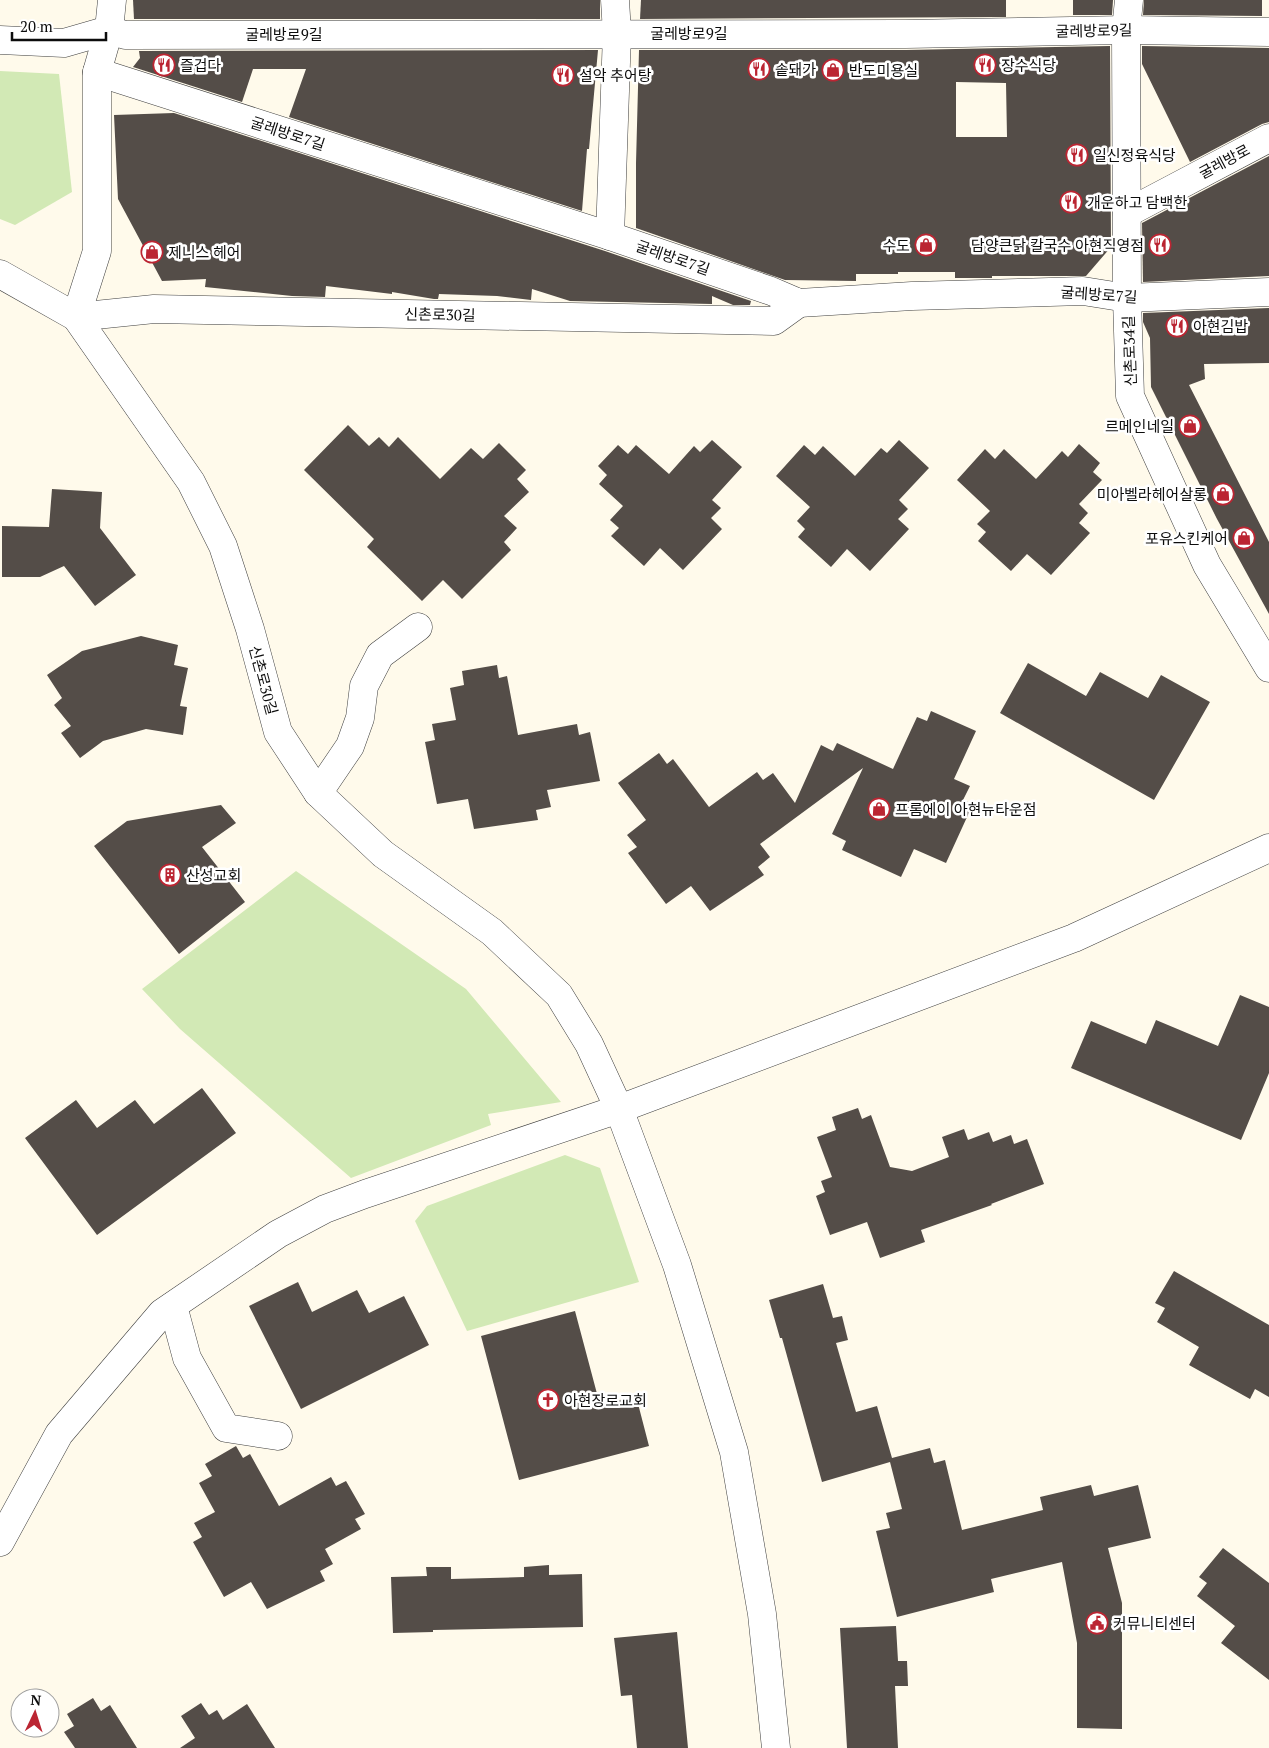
<svg xmlns="http://www.w3.org/2000/svg" width="1269" height="1748" font-family="'PT Serif','Noto Sans KR',serif">
  <style>
    .green { fill: #d2e9b5 }
    .building { fill: #544d48; fill-rule: evenodd }
    .lines { fill: none; stroke-linecap: round; stroke-linejoin: round }
    .street-casing { stroke: #3f3f3f; stroke-width: 29 }
    .street { stroke: #fff; stroke-width: 28 }
    .labels { text-anchor: middle; dominant-baseline: central; stroke-width: 5; stroke-linejoin: round; paint-order: stroke }
    .street-label { font-size: 15px; fill: #0c0c0c; stroke: #fff }
    .poi-label { font-size: 15px; fill: #0c0c0c; stroke: #fff; text-anchor: start }
  </style>
  <rect width="100%" height="100%" fill="#fffaeb"/>
  <g class="green">
    <polygon points="0,71 59,74 72,192 15,225 0,219"/>
    <polygon points="296,871 466,989 561,1102 488,1114 491,1125 351,1178 180,1029 142,989"/>
    <polygon points="565,1155 600,1168 639,1282 467,1331 415,1221 427,1206"/>
  </g>
  <g class="building">
    <polygon points="133,0 600,0 600,19 134,19"/>
    <polygon points="641,0 1006,0 1006,17 640,19"/>
    <polygon points="1073,0 1113,0 1112,15 1073,15"/>
    <polygon points="1144,0 1262,0 1262,16 1143,15"/>
    <path d="M1110,46l1,201 -25,29h-94v2h-37v-6h-57v2h-42v7l-71,-1 -149,-52v-65l3,-113h267zM956,82l50,1 1,54h-51z"/>
    <polygon points="1142,46 1269,48 1269,122 1262,124 1190,162 1142,64"/>
    <polygon points="598,50 589,149 587,149 582,211 289,117 306,69 253,69 242,102 133,67 140,58 139,51"/>
    <polygon points="174,113 605,251 751,301 750,305 733,305 712,296 712,304 570,301 532,289 531,300 497,296 439,294 438,299 434,299 392,292 392,294 326,286 325,297 292,296 205,287 206,279 162,281 118,199 114,115"/>
    <polygon points="1269,156 1269,276 1143,282 1142,223"/>
    <polygon points="1269,308 1269,363 1204,364 1205,379 1189,385 1269,542 1269,614 1217,519 1151,387 1150,338 1143,322 1143,313"/>
    <polygon points="348,425 369,446 379,437 389,447 398,437 440,479 471,448 483,459 499,443 526,470 517,479 529,492 504,516 517,528 504,542 511,550 462,599 443,580 422,601 367,547 374,539 304,470"/>
    <polygon points="712,440 742,467 712,500 721,508 711,518 722,529 683,570 660,548 644,566 611,536 619,528 610,520 623,506 599,484 607,475 598,466 618,445 628,454 636,445 669,474 694,446 700,452"/>
    <polygon points="899,440 929,468 899,500 908,509 898,519 909,529 870,571 847,549 831,567 798,537 805,529 797,521 810,507 776,476 804,445 815,455 823,446 855,476 881,448 887,453"/>
    <polygon points="1079,444 1100,463 1093,472 1102,480 1079,504 1088,513 1079,523 1090,533 1051,575 1027,554 1011,571 978,541 986,532 977,524 990,511 957,480 985,449 995,459 1004,449 1036,479 1062,451 1068,457"/>
    <polygon points="52,489 102,492 100,528 136,575 95,606 64,566 40,577 2,577 2,526 49,527"/>
    <polygon points="141,636 178,645 174,665 188,668 180,706 187,707 183,735 146,729 103,741 80,758 61,733 71,726 54,705 62,698 47,675 82,651"/>
    <polygon points="1028,663 1086,696 1100,672 1148,698 1161,675 1210,702 1154,800 1000,713"/>
    <polygon points="497,665 499,678 507,676 518,735 577,724 579,735 590,732 600,781 547,790 551,807 536,810 538,820 474,829 468,799 437,804 425,742 435,740 432,724 456,720 450,688 464,685 462,671"/>
    <polygon points="931,711 976,731 954,779 970,786 963,800 973,804 946,863 914,849 901,877 842,850 846,841 832,834 863,768 760,844 770,857 758,867 764,875 710,911 691,886 666,904 628,853 637,847 627,835 646,820 618,783 659,753 667,764 673,759 709,807 757,772 763,780 773,773 795,803 821,745 833,751 837,743 893,769 917,717 927,721"/>
    <polygon points="221,805 236,823 202,847 245,902 179,954 94,846 127,821"/>
    <polygon points="1240,995 1269,1007 1269,1073 1241,1140 1071,1068 1091,1021 1146,1044 1156,1020 1218,1046"/>
    <polygon points="202,1088 236,1133 97,1235 25,1138 76,1100 97,1128 135,1100 154,1124"/>
    <polygon points="858,1108 862,1119 871,1115 890,1167 912,1171 949,1157 942,1137 964,1129 968,1140 989,1132 993,1142 1011,1135 1014,1144 1027,1139 1044,1184 991,1204 992,1205 921,1230 925,1242 880,1258 867,1222 830,1235 816,1196 825,1192 821,1181 832,1177 817,1137 836,1130 832,1117"/>
    <polygon points="1174,1271 1269,1325 1269,1397 1255,1389 1250,1399 1189,1365 1199,1347 1157,1322 1165,1308 1155,1303"/>
    <polygon points="298,1282 312,1312 357,1290 369,1313 404,1296 429,1345 301,1409 249,1306"/>
    <polygon points="823,1284 833,1318 842,1316 848,1340 836,1343 856,1412 877,1406 892,1458 930,1448 934,1463 945,1460 962,1530 1043,1510 1040,1497 1091,1485 1094,1496 1138,1485 1151,1538 1108,1548 1122,1603 1122,1729 1077,1728 1077,1643 1062,1562 991,1579 994,1592 897,1617 876,1531 890,1528 886,1513 902,1509 890,1462 822,1482 782,1338 780,1338 769,1300"/>
    <polygon points="575,1311 600,1405 636,1396 649,1446 519,1480 481,1336"/>
    <polygon points="236,1446 243,1458 250,1454 279,1506 331,1477 336,1486 346,1481 365,1514 355,1519 361,1529 325,1549 333,1564 320,1571 325,1581 267,1609 251,1582 224,1597 193,1542 202,1537 194,1523 215,1512 199,1483 212,1476 205,1464"/>
    <polygon points="1223,1548 1269,1583 1269,1680 1221,1643 1235,1626 1197,1596 1207,1583 1199,1577"/>
    <polygon points="549,1565 549,1575 582,1574 583,1627 433,1630 433,1632 393,1633 391,1577 427,1576 426,1567 451,1567 451,1579 524,1577 524,1567"/>
    <polygon points="896,1626 898,1661 907,1661 908,1686 895,1686 898,1748 847,1748 840,1628"/>
    <polygon points="677,1632 688,1748 637,1748 632,1695 621,1696 614,1638"/>
    <polygon points="93,1698 101,1711 110,1705 137,1748 75,1748 64,1732 74,1726 67,1714"/>
    <polygon points="201,1703 209,1715 217,1710 223,1720 247,1704 275,1748 180,1748 195,1738 181,1716"/>
  </g>
  <g class="lines">
    <g class="street-casing">
      <g id="street">
        <polyline points="1129,0 1126,30 1127,298 1130,396 1207,565 1269,668"/>
        <polyline points="0,40 64,43 109,30 125,35 906,34 1126,30 1269,32"/>
        <polyline points="97,72 610,236 771,291 799,303 912,296 1083,291 1127,298 1269,292"/>
        <polyline points="1127,213 1269,138"/>
        <polyline points="610,236 617,33 615,0"/>
        <polyline points="0,274 76,317 191,482 223,546 250,629 278,732 318,793 383,854 492,932 559,995 589,1044 619,1109 677,1265 734,1452 762,1614 776,1748"/>
        <polyline points="76,317 154,309 774,321 799,303"/>
        <polyline points="76,317 97,251 97,72 109,30 112,0"/>
        <polyline points="318,793 350,746 360,718 364,686 380,655 418,627"/>
        <polyline points="173,1306 187,1358 226,1428 278,1436"/>
        <polyline points="0,1542 59,1434 162,1313 278,1234 325,1209 365,1194 619,1109 1074,938 1269,848"/>
      </g>
    </g>
    <use href="#street" class="street"/>
  </g>
  <defs>
    <g id="restaurant-ring" transform="scale(1.125)"><circle r="9.5" fill="#fff" stroke="#bb2532" stroke-width="1.5"/><path d="M-5-6h1v4h1v-4h1v4h1v-4h1v5L-1.5 .5V6h-2V.5L-5-1ZM5-6V6H3V1.5H1.5Q1.5-4 5-6Z" fill="#bb2532"/></g>
    <g id="shop-ring" transform="scale(1.125)"><circle r="9.5" fill="#fff" stroke="#bb2532" stroke-width="1.5"/><path d="M-5-2.5h2.3a2.7 3.5 0 0 1 5.4 0H5L5.5 6h-11ZM-1.5-2.5h3a1.5 2.3 0 0 0-3 0Z" fill="#bb2532"/></g>
    <g id="building-ring" transform="scale(1.125)"><circle r="9.5" fill="#fff" stroke="#bb2532" stroke-width="1.5"/><path d="M-4-6H4V6H1V3H-1V6H-4ZM-2.5-4.3h1.7v1.8h-1.7ZM.8-4.3h1.7v1.8H.8ZM-2.5-1h1.7V.8h-1.7ZM.8-1h1.7V.8H.8Z" fill="#bb2532"/></g>
    <g id="church-ring" transform="scale(1.125)"><circle r="9.5" fill="#fff" stroke="#bb2532" stroke-width="1.5"/><path d="M-1.2-6h2.4v3.5h3.3v2.4h-3.3V6h-2.4V-.1h-3.3v-2.4h3.3Z" fill="#bb2532"/></g>
    <g id="civic-ring" transform="scale(1.125)"><circle r="9.5" fill="#fff" stroke="#bb2532" stroke-width="1.5"/><path d="M-.6-6.5H3V-4.5H.6V-3L4-1V1h2V6H-6V1h2V-1L-.6-3ZM-1.2 2.5V6h2.4V2.5Z" fill="#bb2532"/></g>
  </defs>
  <g fill-rule="evenodd">
    <use href="#restaurant-ring" x="164" y="65"/>
    <use href="#restaurant-ring" x="985" y="65"/>
    <use href="#restaurant-ring" x="759" y="69"/>
    <use href="#shop-ring" x="833" y="70"/>
    <use href="#restaurant-ring" x="563" y="75"/>
    <use href="#restaurant-ring" x="1077" y="155"/>
    <use href="#restaurant-ring" x="1071" y="202"/>
    <use href="#shop-ring" x="926" y="245"/>
    <use href="#restaurant-ring" x="1160" y="245"/>
    <use href="#shop-ring" x="152" y="252"/>
    <use href="#restaurant-ring" x="1177" y="326"/>
    <use href="#shop-ring" x="1190" y="426"/>
    <use href="#shop-ring" x="1223" y="494"/>
    <use href="#shop-ring" x="1244" y="538"/>
    <use href="#shop-ring" x="879" y="809"/>
    <use href="#building-ring" x="170" y="875"/>
    <use href="#church-ring" x="548" y="1400"/>
    <use href="#civic-ring" x="1097" y="1623"/>
  </g>
  <g class="labels">
    <g class="street-label">
      <text transform="translate(1094 30) rotate(-1)">굴레방로9길</text>
      <text x="689" y="33">굴레방로9길</text>
      <text x="284" y="34">굴레방로9길</text>
      <text transform="translate(288 133) rotate(18)">굴레방로7길</text>
      <text transform="translate(1224 161) rotate(-28)">굴레방로</text>
      <text transform="translate(673 257) rotate(19)">굴레방로7길</text>
      <text transform="translate(1099 294) rotate(4)">굴레방로7길</text>
      <text transform="translate(440 314) rotate(1)">신촌로30길</text>
      <text transform="translate(1129 351) rotate(-92)">신촌로34길</text>
      <text transform="translate(264 680) rotate(75)">신촌로30길</text>
    </g>
    <g class="poi-label">
      <text x="180" y="65">즐겁다</text>
      <text x="1001" y="65">장수식당</text>
      <text x="775" y="69">솥돼가</text>
      <text x="849" y="70">반도미용실</text>
      <text x="579" y="75">설악 추어탕</text>
      <text x="1093" y="155">일신정육식당</text>
      <text x="1087" y="202">개운하고 담백한</text>
      <text x="910" y="245" text-anchor="end">수도</text>
      <text x="1144" y="245" text-anchor="end">담양큰닭 칼국수 아현직영점</text>
      <text x="168" y="252">제니스 헤어</text>
      <text x="1193" y="326">아현김밥</text>
      <text x="1174" y="426" text-anchor="end">르메인네일</text>
      <text x="1207" y="494" text-anchor="end">미아벨라헤어살롱</text>
      <text x="1228" y="538" text-anchor="end">포유스킨케어</text>
      <text x="895" y="809">프롬에이 아현뉴타운점</text>
      <text x="186" y="875">산성교회</text>
      <text x="564" y="1400">아현장로교회</text>
      <text x="1113" y="1623">커뮤니티센터</text>
    </g>
  </g>
  <g transform="translate(35 1713) rotate(4)"><circle r="24" fill="#ffffff" stroke="#9e9e9e"/>
  <path d="M0-4L9 19L0 12L-9 19Z" fill="#bb2532"/>
  <text y="-8" font-size="14" font-weight="bold" text-anchor="middle" fill="#0c0c0c">N</text>
  </g>
  <path d="M12 32v8h94v-8" fill="none" stroke="#0c0c0c" stroke-width="2.5"/>
  <text x="20" y="32" font-size="15" fill="#0c0c0c" stroke="#ffffff" stroke-width="4" paint-order="stroke">20 m</text>
</svg>
